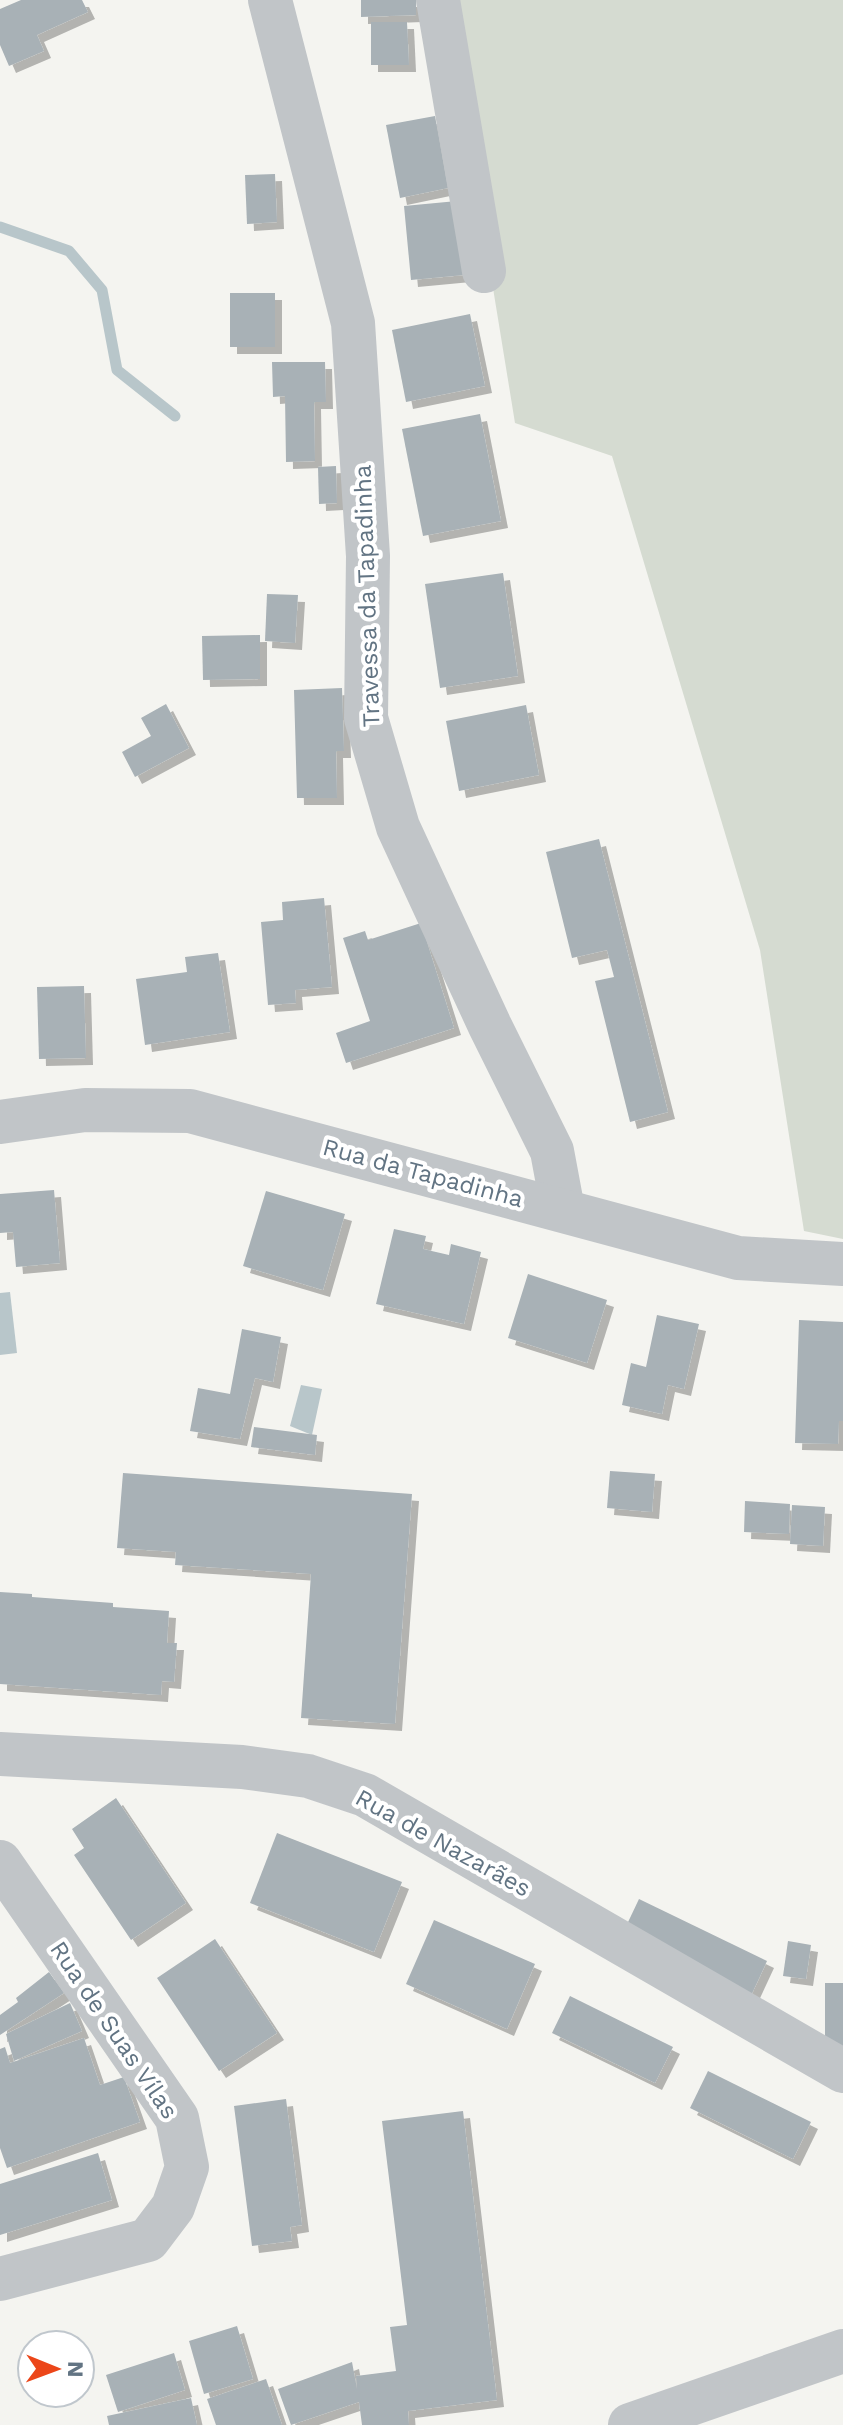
<svg xmlns="http://www.w3.org/2000/svg" width="843" height="2425" font-family="'Work Sans',sans-serif">
  <style>
    .green { fill: #d5dbd1 }
    .water { fill: #b8c6ca }
    .lines { fill: none; stroke-linecap: round; stroke-linejoin: round }
    .stream { stroke: #b8c6ca; stroke-width: 11 }
    .building { fill: #a8b1b6; filter: url(#shadow) }
    .minor { stroke: #c1c5c8; stroke-width: 44 }
    .labels { text-anchor: middle; dominant-baseline: central; stroke-width: 8; stroke-linejoin: round; paint-order: stroke }
    .street-label { font-size: 24px; fill: #627483; stroke: #fff }
  </style>
  <defs>
    <filter id="shadow"><feDropShadow dx="7" dy="7" stdDeviation="0" flood-color="#0004"/></filter>
  </defs>
  <rect width="100%" height="100%" fill="#f4f4f0"/>
  <polygon class="green" points="446,0 843,0 843,1239 804,1231 760,950 612,456 515,423"/>
  <g class="water">
    <polygon points="10,1292 17,1353 0,1355 0,1293"/>
    <polygon points="301,1385 322,1389 312,1435 290,1426"/>
  </g>
  <g class="lines">
    <polyline class="stream" points="0,227 69,251 102,290 117,370 175,416"/>
  </g>
  <g class="building">
    <polygon points="21,0 82,0 88,12 37,35 44,51 9,66 0,45 0,9"/>
    <polygon points="361,0 416,0 416,15 361,17"/>
    <polygon points="371,22 407,22 409,65 371,65"/>
    <polygon points="435,116 448,188 400,198 386,125"/>
    <polygon points="275,174 277,222 247,224 245,175"/>
    <polygon points="457,201 464,275 411,280 404,206"/>
    <rect x="230" y="293" width="45" height="54"/>
    <polygon points="470,314 485,386 406,402 392,330"/>
    <polygon points="272,362 325,362 326,402 314,402 315,461 286,462 285,396 273,397"/>
    <polygon points="480,414 501,521 423,536 402,429"/>
    <polygon points="336,466 337,503 319,504 318,467"/>
    <polygon points="503,573 518,676 440,688 425,584"/>
    <polygon points="267,594 298,595 295,643 265,641"/>
    <polygon points="260,635 260,679 203,680 202,636"/>
    <polygon points="342,688 344,751 336,751 337,798 297,798 294,690"/>
    <polygon points="166,704 189,748 135,777 122,752 151,736 141,718"/>
    <polygon points="526,705 539,775 459,791 446,721"/>
    <polygon points="599,839 668,1112 630,1122 595,981 614,977 607,950 572,958 546,852"/>
    <polygon points="324,898 332,987 295,990 296,1003 268,1005 261,922 283,920 282,902"/>
    <polygon points="421,923 454,1028 346,1063 336,1033 370,1021 343,938 365,931 368,940"/>
    <polygon points="218,953 230,1032 145,1045 136,979 187,972 185,957"/>
    <polygon points="84,986 86,1058 39,1059 37,987"/>
    <polygon points="54,1190 60,1263 16,1267 13,1232 0,1233 0,1194"/>
    <polygon points="266,1191 345,1214 323,1290 243,1266"/>
    <polygon points="394,1229 426,1236 423,1249 449,1255 451,1244 481,1252 464,1324 376,1304"/>
    <polygon points="528,1274 607,1300 587,1363 508,1338"/>
    <polygon points="657,1315 699,1324 684,1389 668,1385 662,1414 622,1405 631,1363 646,1367"/>
    <polygon points="799,1320 843,1322 843,1421 839,1421 838,1444 795,1443"/>
    <polygon points="242,1329 281,1337 273,1382 255,1378 240,1439 190,1431 198,1388 230,1394"/>
    <polygon points="254,1427 317,1435 315,1455 251,1447"/>
    <polygon points="610,1471 655,1474 652,1512 607,1508"/>
    <polygon points="123,1473 412,1494 395,1724 301,1718 311,1574 175,1565 176,1552 117,1548"/>
    <polygon points="745,1501 790,1504 789,1534 744,1532"/>
    <polygon points="792,1505 825,1507 823,1546 790,1544"/>
    <polygon points="0,1592 32,1594 32,1597 113,1603 113,1607 169,1611 167,1643 177,1643 174,1682 162,1681 161,1695 0,1684"/>
    <polygon points="116,1798 186,1903 131,1940 74,1855 84,1848 72,1829"/>
    <polygon points="277,1833 402,1882 374,1952 250,1903"/>
    <polygon points="639,1899 767,1961 748,2002 620,1939"/>
    <polygon points="434,1920 535,1964 507,2029 406,1984"/>
    <polygon points="215,1939 277,2033 219,2071 157,1978"/>
    <polygon points="788,1941 811,1945 806,1979 783,1976"/>
    <polygon points="49,1972 64,1993 0,2035 0,2015 18,2002 16,1998"/>
    <rect x="825" y="1983" width="18" height="67"/>
    <polygon points="570,1996 673,2047 655,2083 552,2033"/>
    <polygon points="70,2003 82,2031 14,2061 6,2034"/>
    <polygon points="84,2038 100,2085 124,2077 140,2122 7,2168 0,2148 0,2049 5,2047 10,2063"/>
    <polygon points="708,2071 811,2122 793,2159 690,2108"/>
    <polygon points="286,2099 302,2225 290,2227 292,2241 252,2246 234,2106"/>
    <polygon points="463,2111 497,2400 408,2411 409,2425 362,2425 359,2402 291,2425 278,2389 352,2362 357,2389 356,2376 396,2371 390,2327 407,2325 382,2121"/>
    <polygon points="98,2153 112,2200 0,2235 0,2184"/>
    <polygon points="237,2326 253,2379 204,2394 189,2341"/>
    <polygon points="174,2353 185,2390 118,2412 106,2375"/>
    <polygon points="266,2379 282,2425 216,2425 207,2399"/>
    <polygon points="191,2398 197,2425 109,2425 107,2416"/>
  </g>
  <g class="lines">
    <g class="minor">
      <polyline points="270,0 353,323 368,556 366,718 398,827 490,1026 552,1151 563,1210"/>
      <polyline points="438,0 484,271"/>
      <polyline points="0,1122 85,1110 190,1111 738,1258 843,1264"/>
      <polyline points="0,1754 242,1767 308,1776 365,1795 843,2071"/>
      <polyline points="0,1862 177,2118 187,2167 173,2207 148,2240 0,2279"/>
      <polyline points="630,2425 843,2351"/>
    </g>
  </g>
  <g class="labels">
    <g class="street-label">
      <text transform="translate(367 596) rotate(-92)">Travessa da Tapadinha</text>
      <text transform="translate(423 1173) rotate(15)">Rua da Tapadinha</text>
      <text transform="translate(443 1843) rotate(29)">Rua de Nazarães</text>
      <text transform="translate(114 2030) rotate(56)">Rua de Suas Vílas</text>
    </g>
  </g>
  <g transform="translate(56 2369) rotate(91)"><circle r="38" fill="#ffffff" stroke="#c0c7cd" stroke-width="2"/>
  <path d="M0-6L14 30L0 20L-14 30Z" fill="#ec4619"/>
  <text y="-12" font-size="22" font-weight="bold" text-anchor="middle" fill="#627483">N</text>
  </g>
</svg>
